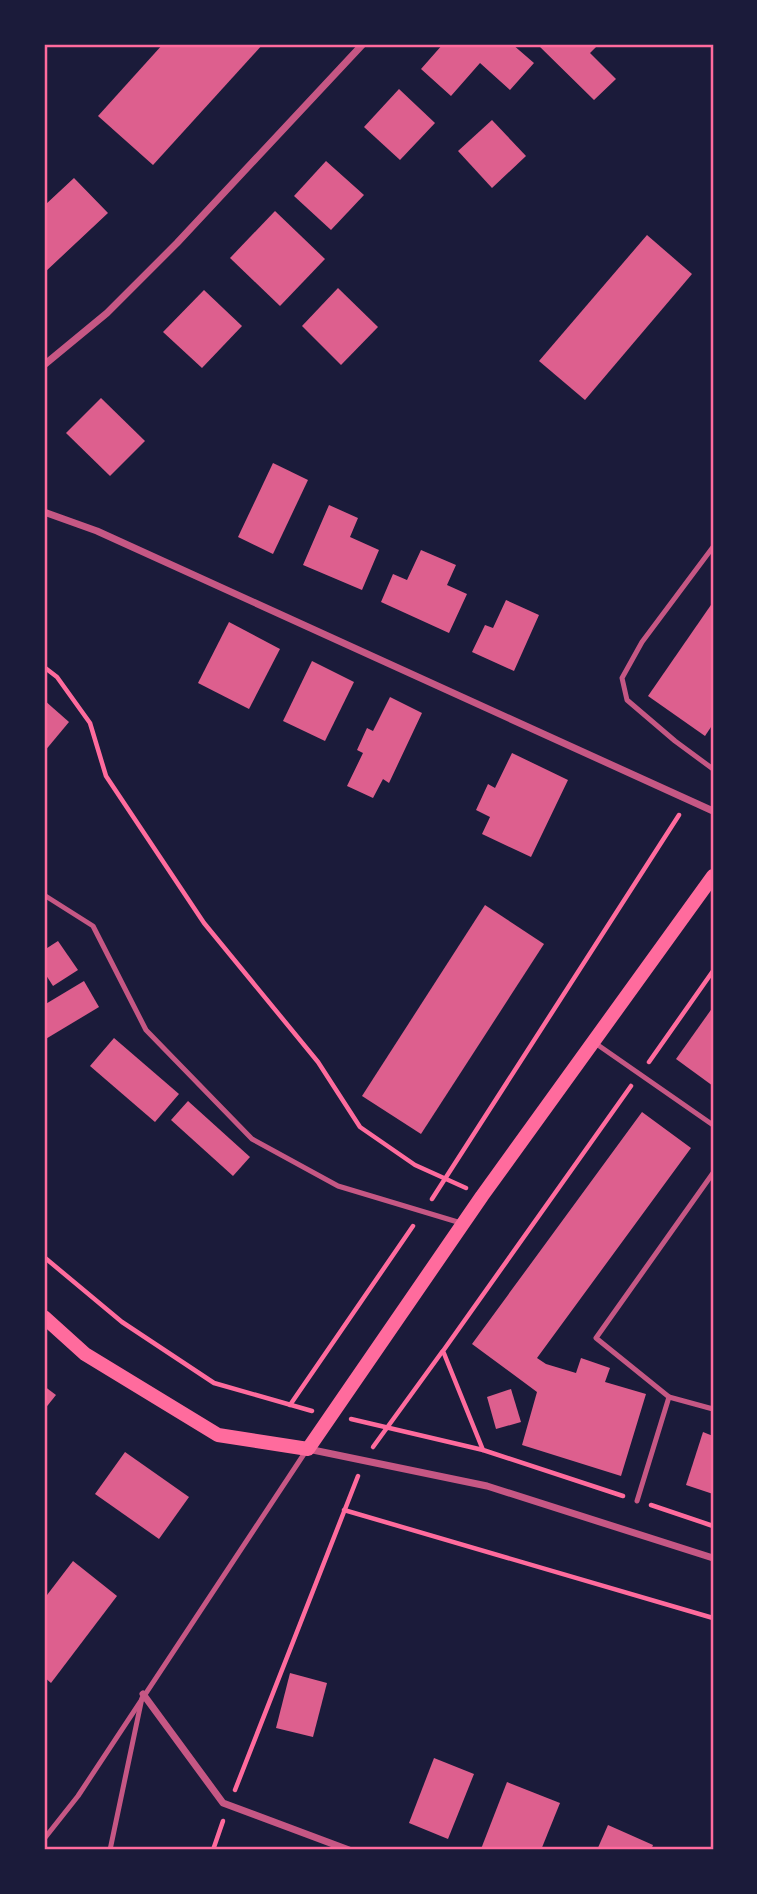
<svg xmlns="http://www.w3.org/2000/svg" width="757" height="1894" font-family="'Golos Text',sans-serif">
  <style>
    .building { fill: #dd5f8e }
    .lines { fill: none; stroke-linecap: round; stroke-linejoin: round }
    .path { stroke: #ff6b9d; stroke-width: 4.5 }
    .service { stroke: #c65784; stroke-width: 5 }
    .minor { stroke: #c65784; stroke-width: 7 }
    .secondary { stroke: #ff6b9d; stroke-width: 14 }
    .neatline { fill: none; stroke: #ff6b9d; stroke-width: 2.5 }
  </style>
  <rect width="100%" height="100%" fill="#1b1b3a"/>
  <g class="building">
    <polygon points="163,44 263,44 153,165 98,116"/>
    <polygon points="443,44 512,44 534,63 510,90 480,63 451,96 421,69"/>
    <polygon points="537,44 599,44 590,53 616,79 594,100"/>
    <polygon points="399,89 435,123 400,160 364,127"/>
    <polygon points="492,120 526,156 492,188 458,151"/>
    <polygon points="326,161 364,195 331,230 294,196"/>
    <polygon points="74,178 108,213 44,273 44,204 45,205"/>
    <polygon points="275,211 325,259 280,306 230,258"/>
    <polygon points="647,235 692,274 585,400 539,361"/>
    <polygon points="338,288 378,327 341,365 302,326"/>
    <polygon points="204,290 242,326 202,368 163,332"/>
    <polygon points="101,398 145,441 110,476 66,433"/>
    <polygon points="273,463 308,480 273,554 238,537"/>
    <polygon points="329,505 358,518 350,537 379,550 362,590 303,565"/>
    <polygon points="421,550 456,565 447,585 467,594 449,633 381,602 393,574 407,580"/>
    <polygon points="506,600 539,615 514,671 472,652 485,625 493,628"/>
    <polygon points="713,602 713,724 705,736 648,696"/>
    <polygon points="229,622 280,649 249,709 198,683"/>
    <polygon points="312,661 354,682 325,741 283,721"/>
    <polygon points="390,697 422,713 389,783 383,779 373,798 347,786 363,753 357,750 367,728 373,731"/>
    <polygon points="44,700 69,722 44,752"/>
    <polygon points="512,753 568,780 531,857 482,834 490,817 476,810 488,784 495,788"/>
    <polygon points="485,905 544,944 421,1134 362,1096"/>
    <polygon points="58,941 78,970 53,986 44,972 44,950"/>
    <polygon points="84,981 99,1007 44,1040 44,1005"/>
    <polygon points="713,1007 713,1086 676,1059"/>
    <polygon points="114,1038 179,1094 155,1122 90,1066"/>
    <polygon points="188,1101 250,1157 233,1176 171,1120"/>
    <polygon points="642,1112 691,1148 537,1358 546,1364 576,1373 581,1358 610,1368 605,1382 646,1394 621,1476 522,1445 537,1392 472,1344"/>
    <polygon points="44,1386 56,1395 44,1410"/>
    <polygon points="511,1389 521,1422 496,1429 487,1397"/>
    <polygon points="703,1432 713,1436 713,1494 686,1485"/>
    <polygon points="125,1452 189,1497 159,1539 95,1494"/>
    <polygon points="73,1561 117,1596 51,1683 44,1677 44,1599"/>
    <polygon points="290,1673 327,1683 313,1737 276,1728"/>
    <polygon points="434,1758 474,1774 448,1839 409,1823"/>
    <polygon points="507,1782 560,1803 541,1850 481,1849"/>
    <polygon points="608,1825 653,1845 651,1850 597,1850"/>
  </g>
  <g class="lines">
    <g class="path">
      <polyline points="44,667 57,677 90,723 106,776 204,923 318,1062 360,1127 415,1165 466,1188"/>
      <polyline points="649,1062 713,971"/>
      <polyline points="432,1199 679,815"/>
      <polyline points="44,1257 122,1322 214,1383 312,1411"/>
      <polyline points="290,1405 413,1226"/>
      <polyline points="351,1419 483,1450"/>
      <polyline points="373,1447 442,1352"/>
      <polyline points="623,1496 483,1450 443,1351 631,1086"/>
      <polyline points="651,1505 713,1526"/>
      <polyline points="344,1510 713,1618"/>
      <polyline points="235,1790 358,1476"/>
      <polyline points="213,1850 223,1821"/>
    </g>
    <g class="service">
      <polyline points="713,547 642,642 622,678 627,700 675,741 713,769"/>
      <polyline points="44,895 93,926 146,1030 252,1139 338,1186 461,1223"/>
      <polyline points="595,1043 713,1125"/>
      <polyline points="669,1397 713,1409"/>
      <polyline points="637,1501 669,1397 596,1338 713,1173"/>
      <polyline points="44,1839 78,1796 306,1451"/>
      <polyline points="110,1850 142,1698"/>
    </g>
    <g class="minor">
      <polyline points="44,365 107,313 177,243 363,44"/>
      <polyline points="44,512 97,531 713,811"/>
      <polyline points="308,1449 487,1486 713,1558"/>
      <polyline points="143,1694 223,1803 349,1850"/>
    </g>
    <polyline class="secondary" points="44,1317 85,1354 218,1435 308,1449 482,1196 713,876"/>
  </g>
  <rect width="757" height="1894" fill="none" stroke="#1b1b3a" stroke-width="91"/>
  <rect x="46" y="46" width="666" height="1802" class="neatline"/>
</svg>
